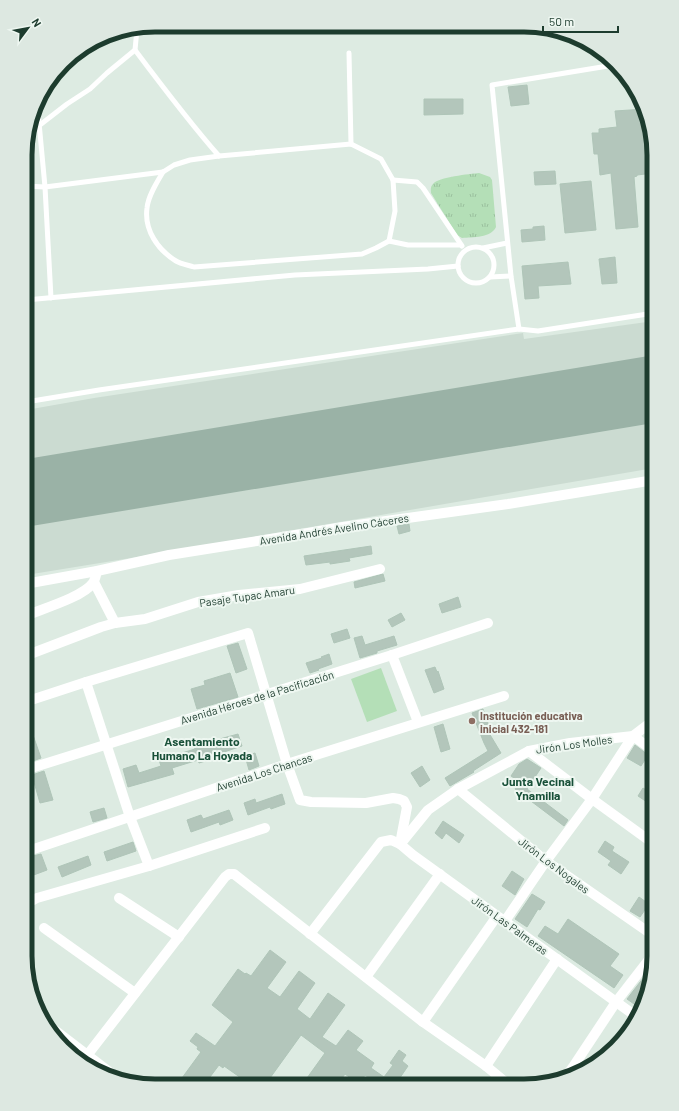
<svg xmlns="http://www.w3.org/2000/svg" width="679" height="1111" font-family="Barlow,sans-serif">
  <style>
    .built { fill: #cbdbd1 }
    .grass { fill: #b4dfb7 }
    .park { fill: url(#park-tufts) }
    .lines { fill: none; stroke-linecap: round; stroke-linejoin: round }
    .runway { stroke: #9ab2a6; stroke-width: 67 }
    .building { fill: #b3c6bb; stroke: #afc5b8 }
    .service { stroke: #fff; stroke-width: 5 }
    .minor { stroke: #fff; stroke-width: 10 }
    .education-dot { fill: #8d6e63; stroke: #eef7f1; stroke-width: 1.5 }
    .labels { text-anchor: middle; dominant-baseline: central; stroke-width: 4; stroke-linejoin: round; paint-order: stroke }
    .street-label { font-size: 11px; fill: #1d3c2e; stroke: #eef7f1 }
    .education-label { font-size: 11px; font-weight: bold; fill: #785e54; stroke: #eef7f1; text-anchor: start }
    .neighbourhood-label { font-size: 12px; font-weight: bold; fill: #185038; stroke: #eef7f1 }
    .rim { fill: none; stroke: #1d3c2e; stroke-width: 5 }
  </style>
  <defs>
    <pattern id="park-tufts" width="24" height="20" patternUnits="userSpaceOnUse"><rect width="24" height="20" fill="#b4dfb7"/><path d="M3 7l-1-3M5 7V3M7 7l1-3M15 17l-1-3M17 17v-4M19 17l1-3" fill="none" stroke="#9ac09e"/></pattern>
  </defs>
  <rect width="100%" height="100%" fill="#ddebe2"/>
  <polygon class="built" points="654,321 654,468 131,558 26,575 26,410 94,398 523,333 524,339"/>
  <polygon class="grass" points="381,668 397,711 367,722 351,679"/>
  <path class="park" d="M479,173l11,4 2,3 4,47c-5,11 -23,10 -34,11l-5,-3 -26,-42c0,-3 -1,-6 2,-9 5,-7 37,-10 46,-11z"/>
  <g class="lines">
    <polyline class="runway" points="26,493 654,389"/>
  </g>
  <g class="building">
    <polygon points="527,85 529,104 511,106 508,87"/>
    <polygon points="424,99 463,99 463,114 424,115"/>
    <polygon points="645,109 654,155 654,173 637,175 637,176 634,177 638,227 616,229 611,173 600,175 598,154 594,154 592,133 599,133 599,129 617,127 615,111"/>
    <polygon points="555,171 556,184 535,185 534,172"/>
    <polygon points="591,181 596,230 565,233 560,184"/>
    <polygon points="544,226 545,240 522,242 521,230 533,229 533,227"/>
    <polygon points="615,257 617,283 602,284 599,259"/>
    <polygon points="646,259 654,259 654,282 648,282"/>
    <polygon points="568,262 571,284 538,286 539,298 525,299 522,266"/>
    <polygon points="409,524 410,531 399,534 397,526"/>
    <polygon points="371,546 372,554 349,558 350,561 330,564 330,562 306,565 304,556"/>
    <polygon points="383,574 385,581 355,588 354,582"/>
    <polygon points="458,597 461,607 442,613 439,604"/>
    <polygon points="401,613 405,620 392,627 388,620"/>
    <polygon points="347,629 350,638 334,643 331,634"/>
    <polygon points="362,636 365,645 394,636 397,645 377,651 377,653 360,658 354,638"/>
    <polygon points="238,643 247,669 236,673 227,646"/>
    <polygon points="329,654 332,664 318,669 319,670 310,673 306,663 322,658 321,657"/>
    <polygon points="435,667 437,672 438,671 444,689 434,693 425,670"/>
    <polygon points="230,673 238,697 197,709 191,689 205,685 204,681"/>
    <polygon points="483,709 491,732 489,733 501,753 473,771 474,772 450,786 445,778 488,751 484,743 472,713"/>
    <polygon points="443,724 450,749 441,752 434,727"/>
    <polygon points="238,734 242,746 221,753 222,756 199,763 198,760 172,768 174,774 128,787 123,769 136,765 139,773 161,766 159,760 195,749 194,746"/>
    <polygon points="33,735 41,758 27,763 25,757 25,738"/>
    <polygon points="635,745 648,755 641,766 627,758"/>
    <polygon points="255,753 259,766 249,770 245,756"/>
    <polygon points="527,759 541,768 527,789 568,820 564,826 515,789 520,782 511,776 519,764"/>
    <polygon points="422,766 430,780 420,787 411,773"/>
    <polygon points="44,771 53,800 40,803 32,775"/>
    <polygon points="643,788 654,795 654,798 650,804 638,796"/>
    <polygon points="282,794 285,804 271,809 270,807 248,815 244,803 255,799 256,803"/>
    <polygon points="104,808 107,818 93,822 90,812"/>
    <polygon points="229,810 233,820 220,825 219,822 191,832 187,820 201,815 203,819"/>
    <polygon points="443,821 464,835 459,843 446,833 442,839 435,833"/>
    <polygon points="605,841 614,847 612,851 629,862 621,874 608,865 611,861 598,852"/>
    <polygon points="133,842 136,851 107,861 104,852"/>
    <polygon points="41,854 47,870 31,876 25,858"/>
    <polygon points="88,856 91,865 62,877 58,867"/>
    <polygon points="512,871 524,879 515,895 502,886"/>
    <polygon points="532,894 545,902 540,910 538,909 527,927 515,919"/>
    <polygon points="639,897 649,904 640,917 630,911"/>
    <polygon points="568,919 619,954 610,966 623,975 614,988 538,936 545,926 558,934"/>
    <polygon points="270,950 286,962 267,988 280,997 299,971 315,983 297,1009 310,1019 328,993 345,1005 322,1037 336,1046 348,1030 363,1041 356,1050 374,1063 371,1068 384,1077 393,1065 390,1063 399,1050 406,1055 402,1061 408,1066 395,1085 396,1086 377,1086 378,1084 365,1075 359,1084 345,1074 337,1085 302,1085 325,1053 301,1035 265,1085 251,1085 224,1066 223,1068 219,1065 204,1085 191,1085 182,1078 201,1052 197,1049 198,1047 190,1041 196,1033 215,1046 233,1022 212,1005 238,969 245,974 246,973 251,976"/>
    <polygon points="654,964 647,998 641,1009 627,999"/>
  </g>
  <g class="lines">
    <g class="service">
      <path d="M135,50c27,36 54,72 84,106"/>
      <polyline points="349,53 351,144"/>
      <polyline points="37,101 45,187 51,298"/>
      <polyline points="27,135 67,104 90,89 107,73 135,50 137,29"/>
      <path d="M163,172c-6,10 -15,24 -16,36 -3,22 11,42 29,53 5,3 12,4 18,6l168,-13 14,-6 13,-7 19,4h53"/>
      <polyline points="393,180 417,182 423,188 462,246"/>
      <polyline points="26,186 45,187 163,172 174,165 190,160 219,156 351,144 381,159 393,180 395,211 389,241"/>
      <circle cx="476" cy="265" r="18"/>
      <polyline points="483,248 507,243"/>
      <polyline points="490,277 511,276"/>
      <polyline points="26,300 295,275 428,269 458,266"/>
      <polyline points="519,329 511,276 492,85 614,65"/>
      <polyline points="26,402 99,390 519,329 538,331 654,313"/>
    </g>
    <g class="minor">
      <polyline points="94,582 115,623"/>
      <polyline points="25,584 97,571 169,555 308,533 343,527 508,504 654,480"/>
      <path d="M25,616c17,-7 58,-19 68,-33 2,-3 3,-8 4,-12"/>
      <polyline points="392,655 418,722"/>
      <polyline points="25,656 101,627 115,623 145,619 198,602 239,595 300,589 380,569"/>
      <polyline points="86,682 130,817 149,866"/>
      <polyline points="25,702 86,682 248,633 287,764 300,800 311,802 366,803 393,798 399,799 404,801 407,807 400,844"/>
      <polyline points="529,751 592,799 654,844"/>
      <polyline points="25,770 392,655 488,623"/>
      <polyline points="458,789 546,861 654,936"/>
      <polyline points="402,842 428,810 458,789 529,751 570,743 633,736 654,720"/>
      <polyline points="25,852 287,764 504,696"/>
      <polyline points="119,898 179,937"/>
      <polyline points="25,907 28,903 37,898 149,866 265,828"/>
      <polyline points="505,921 546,861 592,799 633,736 654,751"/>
      <polyline points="44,928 135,993"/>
      <polyline points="310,934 381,842 391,840 400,844 413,855 637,1017"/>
      <polyline points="366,977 440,874"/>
      <polyline points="423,1022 497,916"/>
      <polyline points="52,1028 112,1074"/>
      <polyline points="82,1062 225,877 229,874 234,874 423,1022 486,1066 510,1086"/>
      <polyline points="486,1066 557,959"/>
      <polyline points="565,1078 573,1067 616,1002 654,953"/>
    </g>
  </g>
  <circle class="education-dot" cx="472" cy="721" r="4"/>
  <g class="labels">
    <g class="street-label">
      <text transform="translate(334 529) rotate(-9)">Avenida Andrés Avelino Cáceres</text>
      <text transform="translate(247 596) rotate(-8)">Pasaje Tupac Amaru</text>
      <text transform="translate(257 697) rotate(-17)">Avenida Héroes de la Pacificación</text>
      <text transform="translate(574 744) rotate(-8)">Jirón Los Molles</text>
      <text transform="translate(264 772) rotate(-18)">Avenida Los Chancas</text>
      <text transform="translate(554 865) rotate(37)">Jirón Los Nogales</text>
      <text transform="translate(510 925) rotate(36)">Jirón Las Palmeras</text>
    </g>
    <g class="education-label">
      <text x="480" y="715">Institución educativa<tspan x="480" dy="13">inicial 432-181</tspan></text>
    </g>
    <g class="neighbourhood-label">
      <text x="202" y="741">Asentamiento<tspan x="202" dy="14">Humano La Hoyada</tspan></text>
      <text x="538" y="781">Junta Vecinal<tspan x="538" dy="14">Ynamilla</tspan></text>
    </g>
  </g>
  <path d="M0 0H679V1111H0ZM155 32H524A123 123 0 0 1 647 155V956A123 123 0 0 1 524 1079H155A123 123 0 0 1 32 956V155A123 123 0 0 1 155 32Z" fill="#dde8e1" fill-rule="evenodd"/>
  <path class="rim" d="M155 32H524A123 123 0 0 1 647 155V956A123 123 0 0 1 524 1079H155A123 123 0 0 1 32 956V155A123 123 0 0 1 155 32Z"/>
  <g transform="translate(28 28) rotate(58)" stroke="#eef7f1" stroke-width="3" paint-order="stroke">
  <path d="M0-3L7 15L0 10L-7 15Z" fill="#1d3c2e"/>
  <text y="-6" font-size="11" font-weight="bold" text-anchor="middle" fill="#1d3c2e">N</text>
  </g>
  <path d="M543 26v6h75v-6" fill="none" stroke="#1d3c2e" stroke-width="2"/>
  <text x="549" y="26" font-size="12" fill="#1d3c2e" stroke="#eef7f1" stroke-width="3" paint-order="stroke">50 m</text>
</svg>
